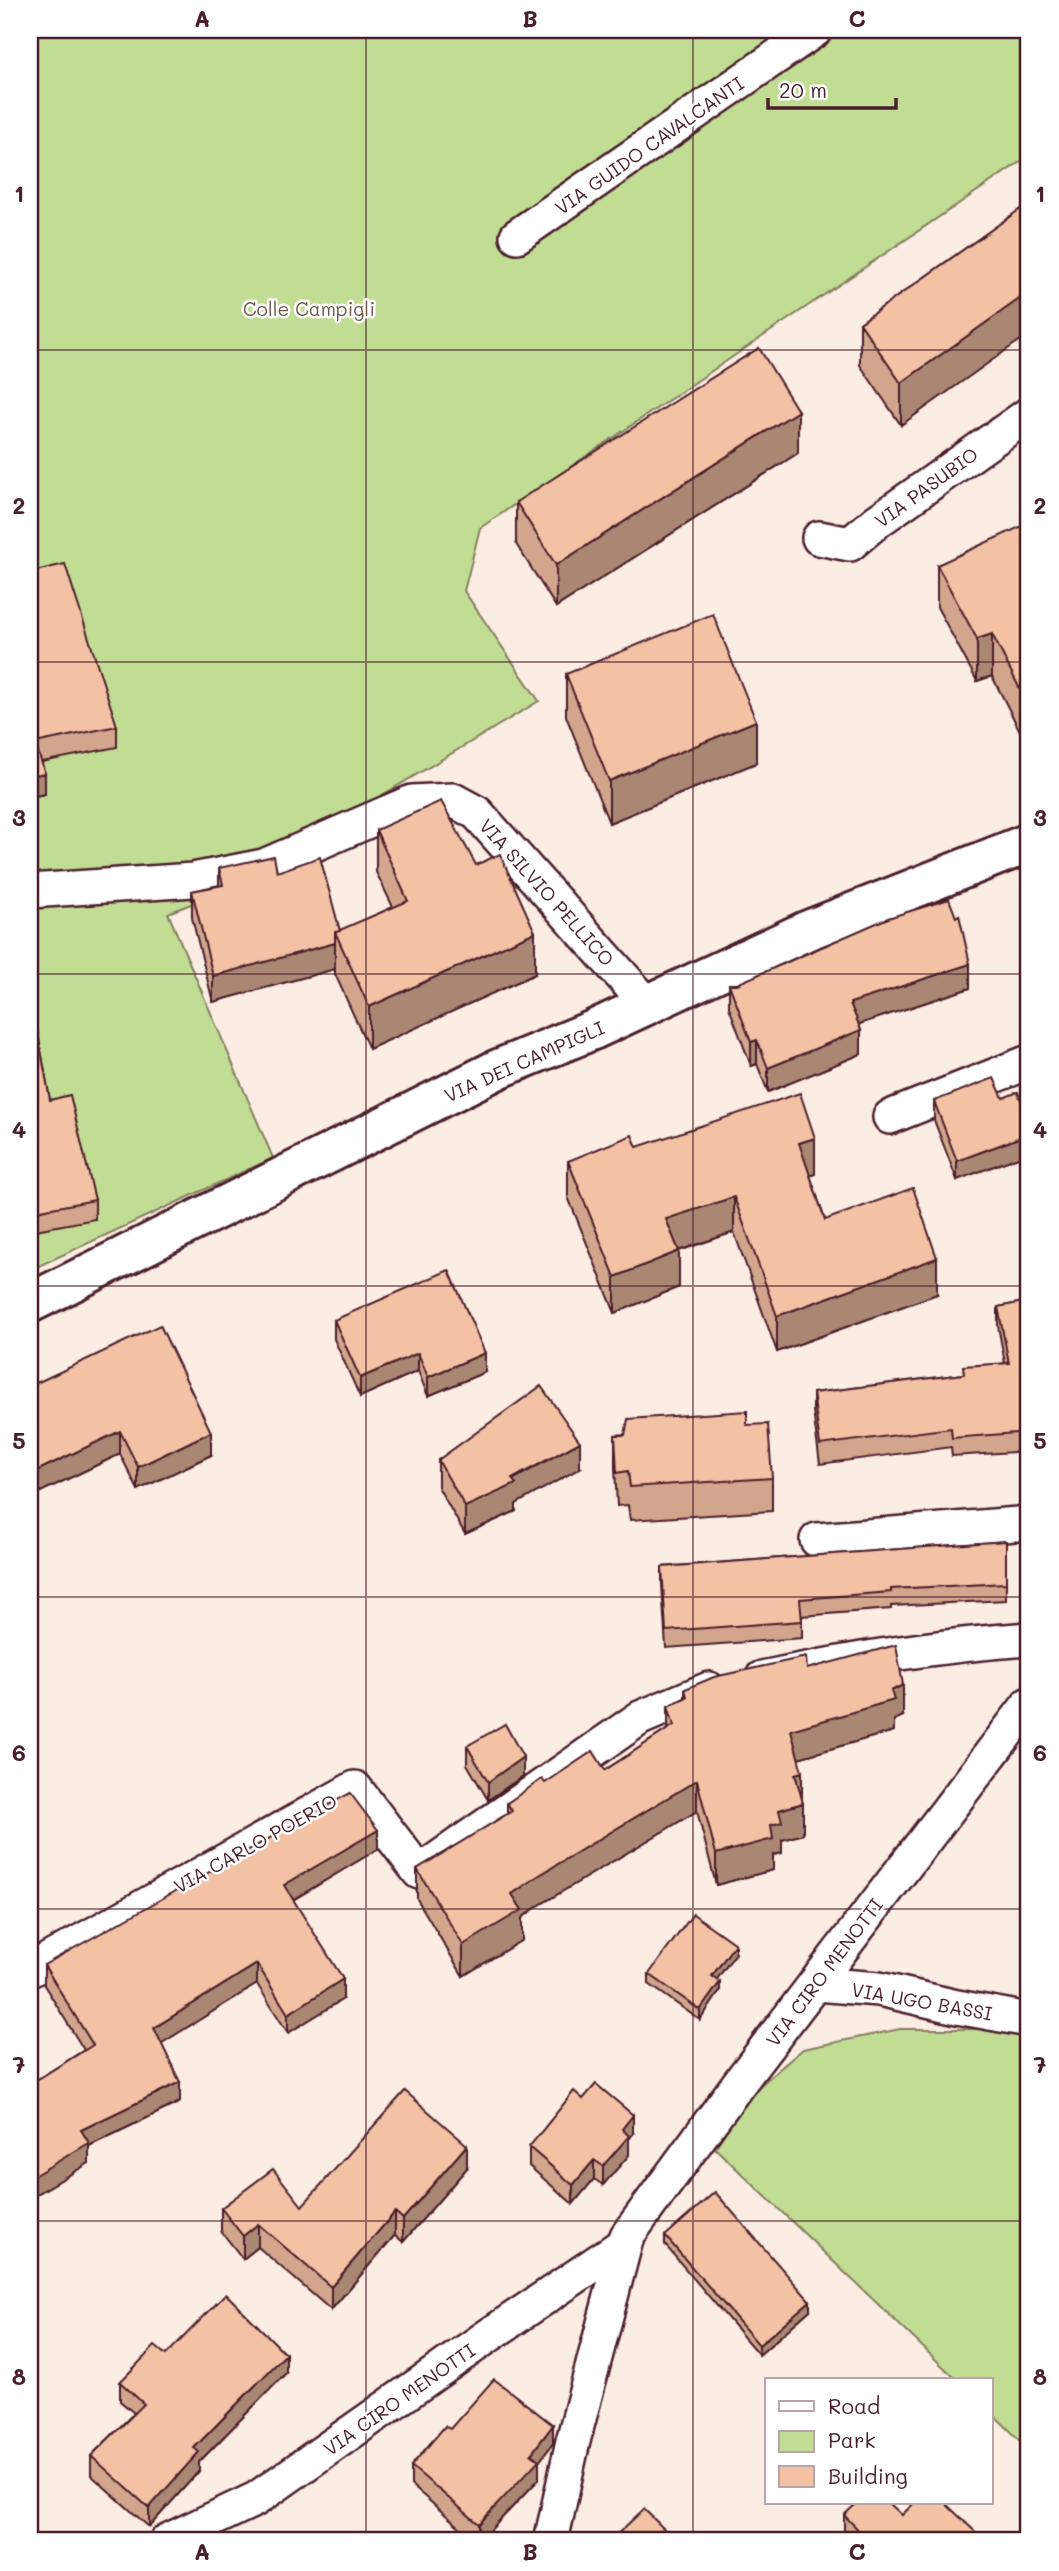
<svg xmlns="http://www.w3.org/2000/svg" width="1059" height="2571" font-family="Mali,sans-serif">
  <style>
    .green { fill: #c1dd94; stroke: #867e60; stroke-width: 2 }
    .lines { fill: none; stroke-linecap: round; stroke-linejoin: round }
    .street-casing { stroke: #4a1f2b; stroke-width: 38 }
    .secondary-casing { stroke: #4a1f2b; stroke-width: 44 }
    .street { stroke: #fff; stroke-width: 33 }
    .secondary { stroke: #fff; stroke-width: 38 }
    .wall { fill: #d1a68d; stroke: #4a1f2b; stroke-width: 2 }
    .shaded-wall { fill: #aa8773; stroke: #4a1f2b; stroke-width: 2 }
    .building { fill: #f3c1a4; stroke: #4a1f2b; stroke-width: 2 }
    .grid { fill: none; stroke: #4a1f2b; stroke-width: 2; stroke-opacity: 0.55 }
    .labels { text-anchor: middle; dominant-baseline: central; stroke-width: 5; stroke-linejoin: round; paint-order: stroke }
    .street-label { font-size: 19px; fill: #4a1f2b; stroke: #fff }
    .park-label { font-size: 19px; fill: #6e584a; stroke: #fff }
    .neatline { fill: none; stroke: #4a1f2b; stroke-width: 2.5 }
    .grid-label { font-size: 23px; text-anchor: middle; font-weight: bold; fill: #4a1f2b }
  </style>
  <rect width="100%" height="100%" fill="#fbece4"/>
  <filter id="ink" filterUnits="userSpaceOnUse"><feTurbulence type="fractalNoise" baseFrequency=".0143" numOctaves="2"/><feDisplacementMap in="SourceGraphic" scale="14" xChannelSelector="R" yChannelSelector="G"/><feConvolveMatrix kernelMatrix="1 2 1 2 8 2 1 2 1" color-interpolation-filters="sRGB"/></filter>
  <g filter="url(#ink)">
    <g class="green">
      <polygon points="30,30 1029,30 1029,156 480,528 464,591 539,701 219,893 168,913 273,1158 30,1270"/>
      <polygon points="900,2029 992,2029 1029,2039 1029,2449 991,2412 991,2380 957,2380 715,2148 750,2094 803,2049"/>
    </g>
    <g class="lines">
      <g class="street-casing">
        <g id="street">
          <polyline points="517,236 815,30"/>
          <polyline points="819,538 850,544 876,522 1029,414"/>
          <polyline points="30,891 193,880 264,866 412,802 453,800 477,813 647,1004"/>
          <polyline points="890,1117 1029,1062"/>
          <polyline points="817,1540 1029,1523"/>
          <path d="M762,1678c89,-19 177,-33 267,-39"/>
          <polyline points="30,1970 355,1788 419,1872 640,1718 709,1689"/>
          <polyline points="815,1984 879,1989 957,2007 1029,2020"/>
          <polyline points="167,2541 256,2499 488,2336 624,2244"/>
          <polyline points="551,2541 573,2441 627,2236 739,2083 1029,1704"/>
        </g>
      </g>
      <g class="secondary-casing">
        <polyline id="secondary" points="30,1303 498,1069 593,1030 806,931 1029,843"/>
      </g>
      <use href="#street" class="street"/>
      <use href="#secondary" class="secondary"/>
    </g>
    <g class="wall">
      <polygon points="1029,203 901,425 860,365 860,323"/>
      <polygon points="798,453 556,607 516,544 516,502"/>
      <polygon points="1029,540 1029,737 1024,739 992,676 977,681 937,607 937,565"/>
      <polygon points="30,568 117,726 117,747 42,762 45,794 30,797"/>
      <polygon points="566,674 756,763 609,823 566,716"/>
      <polygon points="376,830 535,974 369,1049 335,974 335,969 213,1002 192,918 192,891 219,885 219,868 277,872 340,931 393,907 376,872"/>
      <polygon points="1029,838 1029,879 1026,868 1026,839"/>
      <polygon points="729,984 970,988 859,1024 861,1054 768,1092 757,1064 751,1066 729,1007"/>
      <polygon points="30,990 50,1100 95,1200 95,1219 30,1231"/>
      <polygon points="1003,1098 957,1180 934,1120 934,1101"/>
      <polygon points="637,1147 815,1174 810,1175 825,1220 937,1294 777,1352 734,1232 679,1251 679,1287 615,1313 568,1197 568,1161"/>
      <polygon points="1029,1301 1029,1451 952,1456 951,1447 820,1464 813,1411 813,1393 963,1374 1005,1363 998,1326 998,1307"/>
      <polygon points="334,1320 485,1372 428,1396 418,1371 360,1397 334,1339"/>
      <polygon points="30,1386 211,1455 138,1490 120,1454 30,1497"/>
      <polygon points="747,1425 772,1478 772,1511 630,1520 628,1505 617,1506 615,1468 615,1435"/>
      <polygon points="438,1460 580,1468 516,1504 516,1511 465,1534 438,1487"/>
      <polygon points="1006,1541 1006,1600 891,1606 891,1609 802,1616 802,1638 666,1648 662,1584 662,1567"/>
      <polygon points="807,1669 903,1716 894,1720 894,1731 798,1758 802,1800 803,1834 782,1840 782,1853 773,1855 773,1870 716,1885 697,1811 538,1906 522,1918 522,1940 463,1976 417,1899 417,1869 507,1814 507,1803 545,1783 605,1770 668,1729 668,1706 685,1698 685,1689"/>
      <polygon points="467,1746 523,1776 488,1800 467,1764"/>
      <polygon points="378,1849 293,1900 343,1999 288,2033 257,1984 161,2043 180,2102 89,2146 89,2163 30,2198 30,2084 84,2050 44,1985 44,1965"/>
      <polygon points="735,1954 717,1979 720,1991 700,2020 649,1984 649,1974"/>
      <polygon points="633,2134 629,2139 629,2155 603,2185 594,2179 573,2204 529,2166 529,2147"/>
      <polygon points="467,2168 403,2242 395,2235 331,2310 258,2247 243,2259 221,2231 221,2208 302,2206"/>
      <polygon points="665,2236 810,2310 759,2355 665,2245"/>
      <polygon points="166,2355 286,2373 199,2462 199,2471 149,2527 91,2475 91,2456 134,2413 120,2401 120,2382"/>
      <polygon points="450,2429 553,2443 539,2462 539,2479 480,2541 476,2541 411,2485 411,2466"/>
      <polygon points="844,2515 902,2515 985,2541 844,2541"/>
    </g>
    <g class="shaded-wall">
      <polygon points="1029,292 1029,334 901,425 901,383"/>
      <polygon points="798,411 798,453 556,607 556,565"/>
      <polygon points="992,634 992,676 977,681 977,639"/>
      <polygon points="1029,695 1029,737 1024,739 1024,697"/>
      <polygon points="756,721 756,763 609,823 609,781"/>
      <polygon points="45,773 45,794 30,797 30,776"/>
      <polygon points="535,932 535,974 369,1049 369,1007"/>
      <polygon points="335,943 335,969 213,1002 213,976"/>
      <polygon points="970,964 970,988 850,1027 850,1003"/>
      <polygon points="861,1030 861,1054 768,1092 768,1068"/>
      <polygon points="757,1040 757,1064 751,1066 751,1042"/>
      <polygon points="1029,1134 1029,1153 957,1180 957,1161"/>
      <polygon points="815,1138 815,1174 799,1179 799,1143"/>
      <polygon points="734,1197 734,1232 666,1255 666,1219"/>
      <polygon points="679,1251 679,1287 615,1313 615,1277"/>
      <polygon points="937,1258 937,1294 777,1352 777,1316"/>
      <polygon points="418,1353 418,1371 360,1397 360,1378"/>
      <polygon points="485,1353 485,1372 428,1396 428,1377"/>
      <polygon points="120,1431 120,1454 30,1497 30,1474"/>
      <polygon points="211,1432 211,1455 138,1490 138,1467"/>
      <polygon points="580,1442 580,1468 516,1504 516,1511 465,1534 465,1507"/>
      <polygon points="903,1685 903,1716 894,1720 894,1731 791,1760 791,1730 891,1691"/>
      <polygon points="523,1757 523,1776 488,1800 488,1782"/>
      <polygon points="802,1772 802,1803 795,1774"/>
      <polygon points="697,1780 697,1811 538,1906 522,1918 522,1940 463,1976 463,1945 512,1894 538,1876"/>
      <polygon points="803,1803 803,1834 782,1840 782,1853 773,1855 773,1870 716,1885 716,1854 771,1825 779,1810"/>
      <polygon points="378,1830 378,1849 284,1905 284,1885"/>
      <polygon points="735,1944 735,1954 712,1986 712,1976"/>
      <polygon points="257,1964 257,1984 154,2048 154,2028"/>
      <polygon points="343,1979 343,1999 288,2033 288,2014"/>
      <polygon points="720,1982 720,1991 700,2020 700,2010"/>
      <polygon points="180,2082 180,2102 89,2146 89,2163 30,2198 30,2178 81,2130"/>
      <polygon points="633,2115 633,2134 629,2139 629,2155 603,2185 603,2166 622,2129"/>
      <polygon points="467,2145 467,2168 403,2242 403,2219"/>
      <polygon points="594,2160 594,2179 573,2204 573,2185"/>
      <polygon points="395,2212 395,2235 331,2310 331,2287"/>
      <polygon points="258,2224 258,2247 243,2259 243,2236"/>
      <polygon points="810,2301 810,2310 759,2355 759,2345"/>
      <polygon points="286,2354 286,2373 199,2462 199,2471 149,2527 149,2508 194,2448"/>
      <polygon points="553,2425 553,2443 539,2462 539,2479 480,2541 479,2541 479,2524"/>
    </g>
    <g class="building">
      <polygon points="1029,203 1029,292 901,383 860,323"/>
      <polygon points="759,348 798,411 556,565 516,502"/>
      <polygon points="1022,526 1029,540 1029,695 1024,697 992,634 977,639 937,565"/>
      <polygon points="65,564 117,726 35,743 45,773 30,776 30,568 31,572"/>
      <polygon points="713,614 756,721 609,781 566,674"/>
      <polygon points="441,801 476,865 500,854 535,932 369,1007 335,932 408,901 376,830"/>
      <polygon points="1029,838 1029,850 1026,839"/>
      <polygon points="274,856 277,872 320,857 340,931 335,932 335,943 213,976 192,891 223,885 219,868"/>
      <polygon points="949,899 956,917 959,915 970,964 850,1003 861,1030 768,1068 757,1040 751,1042 729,984 737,984 888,918"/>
      <polygon points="30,990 50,1100 70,1095 95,1200 30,1212"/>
      <polygon points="994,1078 1003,1098 1018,1092 1029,1124 1029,1134 957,1161 934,1101"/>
      <polygon points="800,1093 815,1138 799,1143 825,1220 913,1188 937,1258 777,1316 734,1197 666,1219 679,1251 615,1277 568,1161 632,1135 637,1147"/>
      <polygon points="449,1270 485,1353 428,1377 418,1353 360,1378 334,1320"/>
      <polygon points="1029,1301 1029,1432 952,1438 951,1428 820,1445 813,1393 964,1374 963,1366 1009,1363 998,1307"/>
      <polygon points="160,1325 211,1432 138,1467 120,1431 30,1474 30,1386"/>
      <polygon points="541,1386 580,1442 512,1479 516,1484 465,1507 438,1460"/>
      <polygon points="747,1411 747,1425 768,1424 772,1478 630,1487 628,1471 617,1473 615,1435 625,1435 628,1419"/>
      <polygon points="1006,1541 1006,1583 891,1589 891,1592 800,1599 802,1621 666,1631 662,1567"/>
      <polygon points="896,1645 903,1685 891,1691 894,1700 791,1730 802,1772 795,1774 803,1803 779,1810 782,1822 771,1825 773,1839 716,1854 697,1780 538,1876 512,1894 522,1910 463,1945 417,1869 512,1811 507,1803 542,1779 545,1783 593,1751 605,1770 674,1725 668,1706 687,1697 685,1689 714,1677 806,1657 807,1669"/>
      <polygon points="505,1724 523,1757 488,1782 467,1746"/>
      <polygon points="350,1793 378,1830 284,1885 343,1979 288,2014 257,1964 154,2028 180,2082 81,2130 89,2143 30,2178 30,2084 93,2045 44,1965"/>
      <polygon points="693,1914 735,1944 712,1976 720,1982 700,2010 649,1974"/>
      <polygon points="596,2084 633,2115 622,2129 629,2136 603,2166 594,2160 573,2185 529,2147 574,2091 583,2099"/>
      <polygon points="405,2091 467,2145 403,2219 395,2212 331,2287 258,2224 243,2236 221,2208 273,2169 302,2206"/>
      <polygon points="715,2192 810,2301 759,2345 665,2236"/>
      <polygon points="226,2294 286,2354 194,2448 199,2452 149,2508 91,2456 144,2404 120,2382 155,2346 166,2355"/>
      <polygon points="494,2379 553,2425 531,2454 539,2460 479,2524 411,2466 445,2426 450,2429"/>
      <polygon points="857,2503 889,2503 902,2515 914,2503 945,2503 985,2541 869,2541 844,2515"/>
      <polygon points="644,2509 676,2541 610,2541"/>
    </g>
  </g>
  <path class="grid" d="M366,30v2511M693,30v2511M30,350h999M30,662h999M30,974h999M30,1286h999M30,1597h999M30,1909h999M30,2221h999"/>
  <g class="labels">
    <g class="street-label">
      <text transform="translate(649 145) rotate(-35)">VIA GUIDO CAVALCANTI</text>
      <text transform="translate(926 487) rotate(-36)">VIA PASUBIO</text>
      <text transform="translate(547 892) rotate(48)">VIA SILVIO PELLICO</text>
      <text transform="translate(524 1061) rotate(-24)">VIA DEI CAMPIGLI</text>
      <text transform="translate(255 1843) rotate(-29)">VIA CARLO POERIO</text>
      <text transform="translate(824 1972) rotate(-53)">VIA CIRO MENOTTI</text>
      <text transform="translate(922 2001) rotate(10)">VIA UGO BASSI</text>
      <text transform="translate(399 2399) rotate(-35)">VIA CIRO MENOTTI</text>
    </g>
    <g class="park-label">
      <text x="309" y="308">Colle Campigli</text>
    </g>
  </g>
  <rect width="1059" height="2571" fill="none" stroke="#fff" stroke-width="77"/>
  <rect x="765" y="2378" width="228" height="126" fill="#ffffff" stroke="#b7a5aa" stroke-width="2"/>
  <rect x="779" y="2401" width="35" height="10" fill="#ffffff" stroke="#b7a5aa" stroke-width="2"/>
  <text x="828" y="2414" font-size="21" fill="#4a1f2b">Road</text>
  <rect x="779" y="2431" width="35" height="21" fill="#c1dd94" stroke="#b7a5aa" stroke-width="2"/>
  <text x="828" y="2448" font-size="21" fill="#4a1f2b">Park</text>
  <rect x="779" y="2466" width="35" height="21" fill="#f3c1a4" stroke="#b7a5aa" stroke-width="2"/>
  <text x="828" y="2484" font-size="21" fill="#4a1f2b">Building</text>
  <path d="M768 98v10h128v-10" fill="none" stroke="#4a1f2b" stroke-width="3.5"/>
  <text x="779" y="98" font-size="21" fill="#4a1f2b" stroke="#ffffff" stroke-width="5" paint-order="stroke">20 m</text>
  <rect x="38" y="38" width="982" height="2494" class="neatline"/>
  <g class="grid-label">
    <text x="202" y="27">A</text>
    <text x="530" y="27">B</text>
    <text x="857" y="27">C</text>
    <text x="19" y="202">1</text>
    <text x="1040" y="202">1</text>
    <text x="19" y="514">2</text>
    <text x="1040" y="514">2</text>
    <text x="19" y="826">3</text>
    <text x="1040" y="826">3</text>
    <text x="19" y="1138">4</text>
    <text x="1040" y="1138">4</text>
    <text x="19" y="1449">5</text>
    <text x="1040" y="1449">5</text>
    <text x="19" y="1761">6</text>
    <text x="1040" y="1761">6</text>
    <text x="19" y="2073">7</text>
    <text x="1040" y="2073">7</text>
    <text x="19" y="2385">8</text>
    <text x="1040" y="2385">8</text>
    <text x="202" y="2560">A</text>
    <text x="530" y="2560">B</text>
    <text x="857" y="2560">C</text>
  </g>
</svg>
